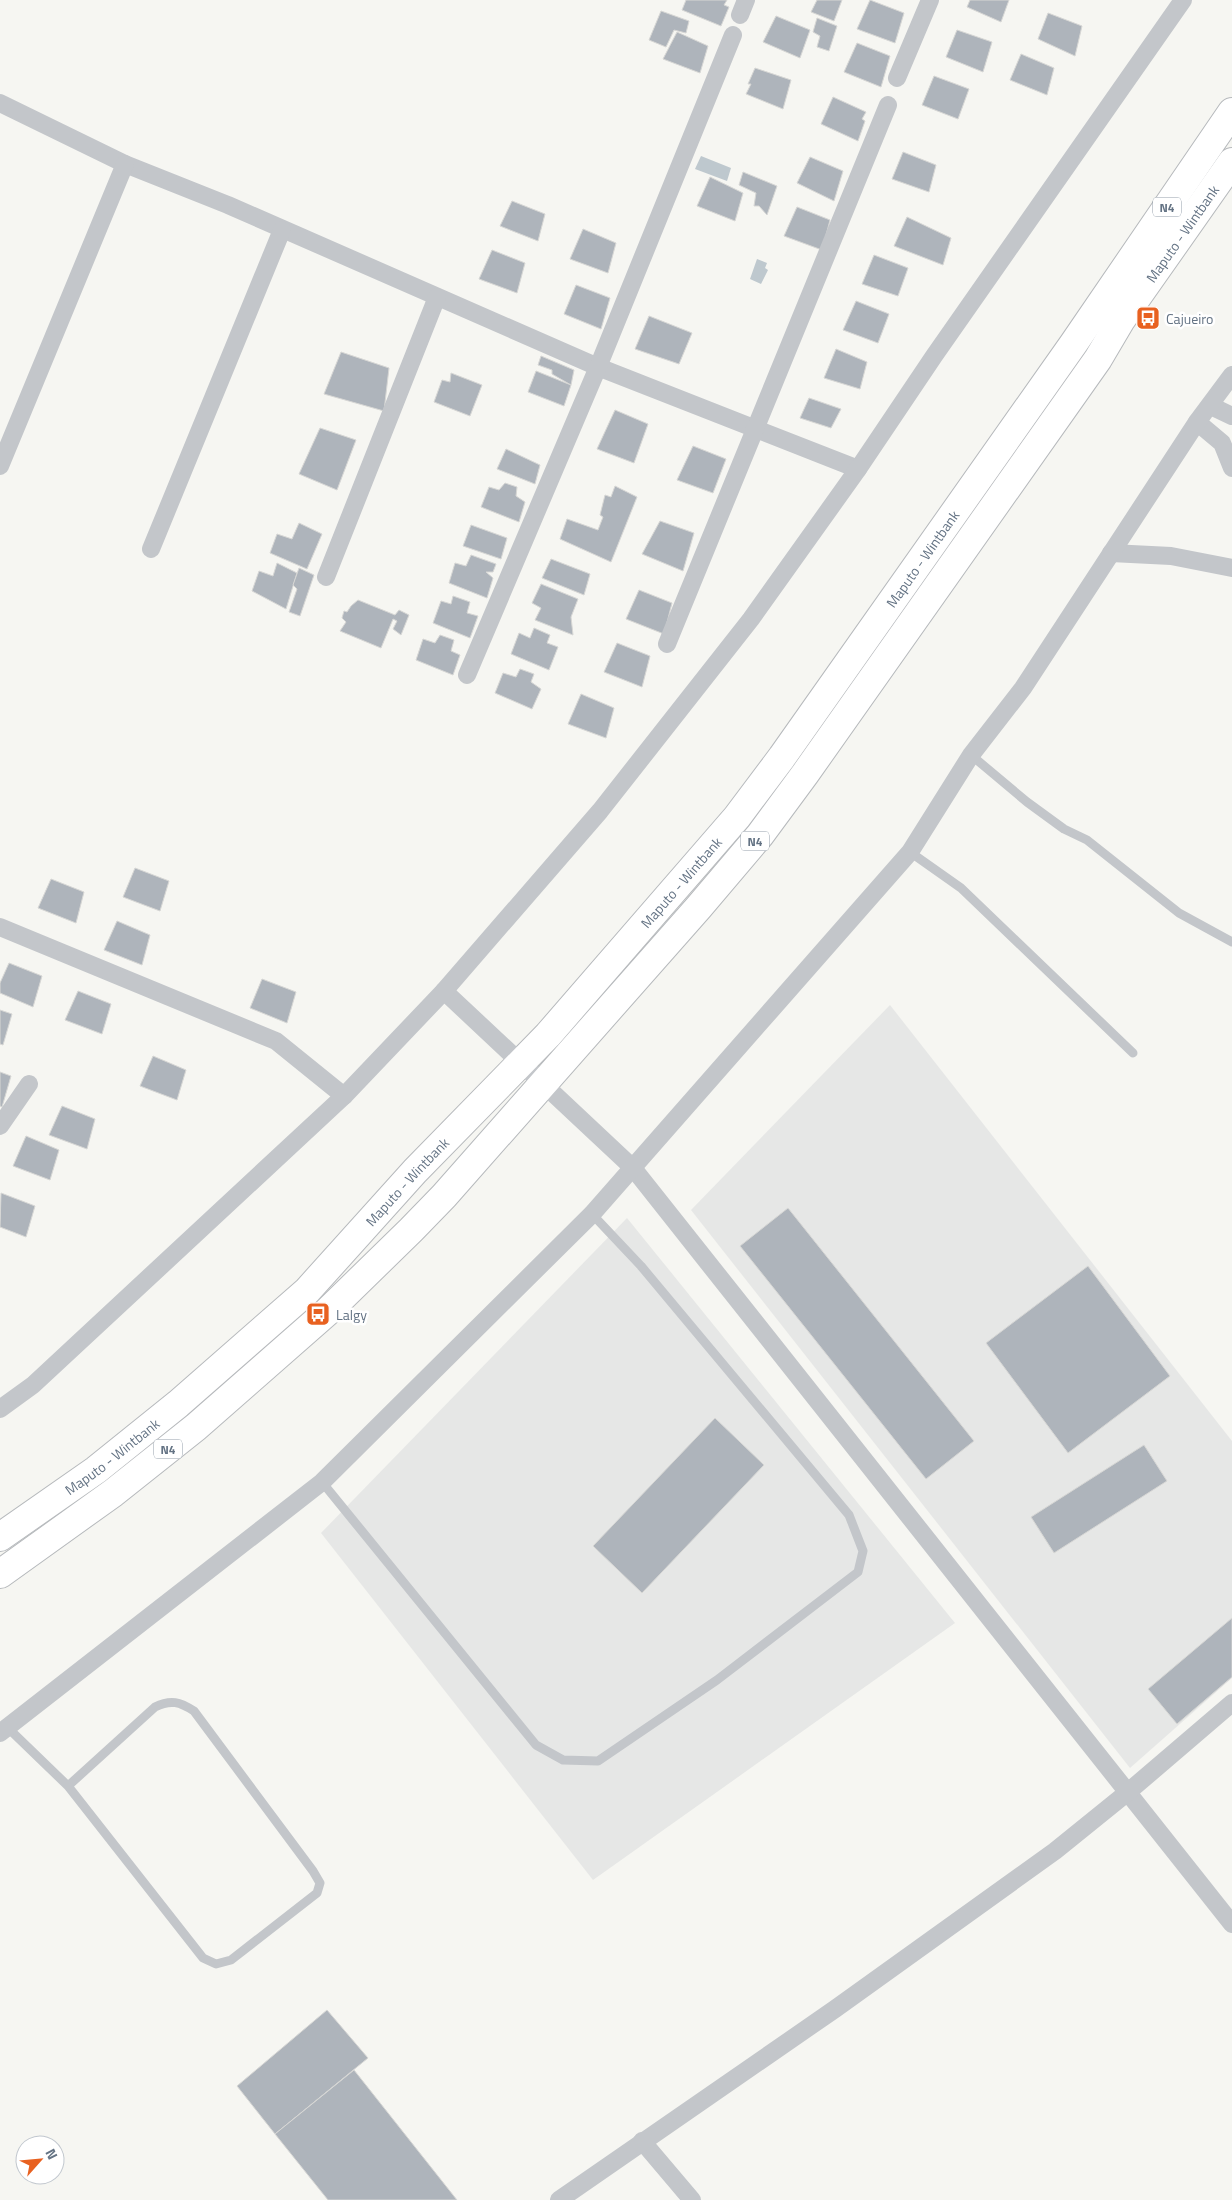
<svg xmlns="http://www.w3.org/2000/svg" width="1232" height="2200" font-family="'Titillium Web',sans-serif">
  <style>
    .built { fill: #e6e7e6 }
    .water { fill: #bec8ce }
    .building { fill: #aeb4bb; stroke: #d7d7d5 }
    .lines { fill: none; stroke-linecap: round; stroke-linejoin: round }
    .trunk-casing { stroke: #b6b9bc; stroke-width: 30 }
    .service { stroke: #c3c6ca; stroke-width: 9 }
    .minor { stroke: #c3c6ca; stroke-width: 18 }
    .trunk { stroke: #fff; stroke-width: 28 }
    .labels { text-anchor: middle; dominant-baseline: central; stroke-width: 5; stroke-linejoin: round; paint-order: stroke }
    .shield { fill: #fff; stroke: #929da9; stroke-width: 1 }
    .shield-label { font-size: 12px; font-weight: bold; fill: #647384 }
    .street-label { font-size: 14px; fill: #647384; stroke: #fff }
    .poi-label { font-size: 14px; fill: #647384; stroke: #fff; text-anchor: start }
  </style>
  <rect width="100%" height="100%" fill="#f6f6f2"/>
  <g class="built">
    <polygon points="890,1005 1232,1441 1232,1678 1130,1768 691,1210"/>
    <polygon points="627,1218 955,1623 593,1880 321,1533"/>
  </g>
  <g class="water">
    <polygon points="701,156 731,168 727,181 695,169"/>
    <polygon points="757,259 767,263 765,268 768,270 761,284 750,279"/>
  </g>
  <g class="building">
    <polygon points="686,0 727,0 724,5 729,7 721,26 682,10"/>
    <polygon points="817,0 842,0 834,21 811,12"/>
    <polygon points="870,0 904,13 895,43 857,29"/>
    <polygon points="970,0 1009,0 1001,22 967,7"/>
    <polygon points="661,11 689,21 686,33 674,30 666,47 649,40"/>
    <polygon points="1048,13 1082,26 1075,56 1038,39"/>
    <polygon points="776,16 810,30 800,58 763,42"/>
    <polygon points="817,18 837,26 829,51 817,47 820,36 813,32"/>
    <polygon points="957,30 992,42 983,72 946,57"/>
    <polygon points="677,32 708,46 700,73 663,59"/>
    <polygon points="857,43 890,56 881,87 844,72"/>
    <polygon points="1021,54 1054,68 1047,95 1010,80"/>
    <polygon points="755,68 791,80 783,109 746,94 751,84 748,84"/>
    <polygon points="934,76 969,89 958,119 922,105"/>
    <polygon points="833,97 866,112 862,119 865,121 858,141 821,124"/>
    <polygon points="903,152 936,165 929,192 892,179"/>
    <polygon points="810,157 843,171 834,201 797,183"/>
    <polygon points="743,172 777,186 767,215 759,206 754,206 756,193 739,185"/>
    <polygon points="710,177 743,193 735,221 697,206"/>
    <polygon points="512,201 545,214 538,241 500,226"/>
    <polygon points="797,207 830,220 822,250 784,236"/>
    <polygon points="907,217 951,238 943,265 894,246"/>
    <polygon points="583,229 616,243 608,273 570,259"/>
    <polygon points="492,250 525,263 517,293 479,279"/>
    <polygon points="874,255 908,268 898,296 862,284"/>
    <polygon points="576,285 610,298 601,329 564,314"/>
    <polygon points="856,301 889,314 878,343 843,330"/>
    <polygon points="649,316 692,333 679,364 635,349"/>
    <polygon points="836,349 867,362 860,389 824,378"/>
    <polygon points="341,352 389,368 384,411 324,394"/>
    <polygon points="541,356 574,370 571,385 552,374 552,370 538,365"/>
    <polygon points="536,371 571,385 564,406 528,392"/>
    <polygon points="451,373 482,385 470,416 434,402 442,380 450,382"/>
    <polygon points="809,398 841,409 831,428 800,418"/>
    <polygon points="615,410 648,424 634,463 597,449"/>
    <polygon points="320,428 356,440 337,490 299,474"/>
    <polygon points="693,446 726,459 713,493 677,480"/>
    <polygon points="506,449 540,465 535,484 497,469"/>
    <polygon points="505,483 517,487 516,496 525,502 519,522 481,507 489,487 499,490"/>
    <polygon points="615,486 637,497 611,562 560,539 567,519 598,530 603,517 600,515 605,495 611,497"/>
    <polygon points="660,521 694,533 683,571 642,554"/>
    <polygon points="299,523 322,534 307,569 270,553 277,534 292,539"/>
    <polygon points="471,525 507,538 501,559 463,546"/>
    <polygon points="471,555 496,564 493,572 486,572 493,578 487,598 449,583 455,563 466,566"/>
    <polygon points="551,559 590,574 584,595 542,578"/>
    <polygon points="277,563 297,573 286,609 252,591 259,571 273,576"/>
    <polygon points="299,568 314,575 300,616 289,612 297,589 293,585"/>
    <polygon points="541,584 578,599 571,617 573,635 535,620 541,608 532,603"/>
    <polygon points="639,590 672,603 664,634 626,619"/>
    <polygon points="453,596 470,602 467,613 478,616 470,638 433,623 441,601 451,604"/>
    <polygon points="358,600 395,615 399,610 409,615 401,635 393,629 397,621 393,619 381,648 340,631 346,622 342,618 344,611 347,612 351,606"/>
    <polygon points="534,628 550,635 547,643 558,647 549,670 511,654 519,633 530,638"/>
    <polygon points="440,635 454,640 451,651 460,655 453,675 416,660 423,639 435,643"/>
    <polygon points="617,643 650,656 642,687 604,672"/>
    <polygon points="520,669 534,674 531,682 541,689 532,709 495,693 503,673 516,677"/>
    <polygon points="581,694 614,708 606,738 568,724"/>
    <polygon points="135,868 169,881 160,911 123,897"/>
    <polygon points="51,879 84,892 76,923 38,908"/>
    <polygon points="117,921 150,935 142,965 104,950"/>
    <polygon points="9,963 42,976 33,1007 0,993 0,983"/>
    <polygon points="262,979 296,992 287,1023 250,1008"/>
    <polygon points="78,991 111,1004 102,1034 65,1020"/>
    <polygon points="0,1010 12,1014 3,1045 0,1044"/>
    <polygon points="153,1056 186,1070 177,1100 140,1086"/>
    <polygon points="0,1072 11,1076 2,1107 0,1106"/>
    <polygon points="62,1106 95,1119 87,1149 49,1135"/>
    <polygon points="26,1136 59,1150 50,1180 13,1166"/>
    <polygon points="1,1193 35,1206 26,1237 0,1227"/>
    <polygon points="788,1208 974,1441 926,1479 740,1246"/>
    <polygon points="1088,1266 1170,1376 1068,1453 986,1343"/>
    <polygon points="715,1418 764,1465 642,1593 593,1546"/>
    <polygon points="1144,1445 1167,1481 1054,1553 1031,1517"/>
    <polygon points="1232,1618 1232,1677 1177,1724 1148,1689"/>
    <polygon points="327,2010 368,2058 275,2134 237,2086"/>
    <polygon points="354,2070 457,2200 328,2200 275,2134"/>
  </g>
  <g class="lines">
    <g class="trunk-casing">
      <g id="trunk">
        <path id="s1" d="M0,1537l96,-67 82,-66 129,-113 108,-120 133,-136 189,-218 45,-60 292,-414 158,-231"/>
        <path id="s2" d="M0,1574l113,-81 83,-66 131,-115 84,-82 33,-34 255,-289 61,-72 45,-61 293,-415 23,-39 111,-158"/>
      </g>
    </g>
    <g class="service">
      <polyline points="971,755 1027,802 1064,829 1087,840 1179,913 1232,942"/>
      <polyline points="910,852 961,888 1133,1053"/>
      <polyline points="322,1482 536,1745 563,1760 598,1761 717,1680 858,1572 863,1551 849,1515 641,1266 592,1214"/>
      <path d="M8,1728l60,58 135,172 13,6 15,-4 86,-67 3,-10 -7,-12 -119,-160c-14,-9 -23,-12 -39,-4l-87,79"/>
    </g>
    <g class="minor">
      <polyline points="740,15 746,0"/>
      <polyline points="897,78 930,0"/>
      <polyline points="0,103 125,164 228,205 598,367 858,469"/>
      <polyline points="1211,406 1232,416"/>
      <polyline points="1197,422 1222,443 1232,468"/>
      <polyline points="0,466 125,164"/>
      <polyline points="151,549 282,230"/>
      <polyline points="1111,553 1171,556 1232,568"/>
      <polyline points="326,577 437,297"/>
      <polyline points="667,644 888,105"/>
      <polyline points="467,675 598,367 733,35"/>
      <polyline points="0,927 276,1041 344,1096"/>
      <polyline points="444,991 633,1168 1232,1924"/>
      <polyline points="0,1126 29,1084"/>
      <polyline points="0,1409 33,1385 344,1096 444,991 600,811 751,619 858,469 934,356 1183,0"/>
      <polyline points="0,1733 322,1482 592,1214 910,852 971,755 1023,688 1197,422 1232,375"/>
      <polyline points="642,2141 692,2200"/>
      <polyline points="559,2200 835,2009 1055,1851 1128,1792 1232,1703"/>
    </g>
    <use href="#trunk" class="trunk"/>
  </g>
  <defs>
    <g id="bus-square" transform="scale(1.25)"><rect x="-9" y="-9" width="18" height="18" rx="4" fill="#e86120" stroke="#fff"/><path d="M-5-6H5V4H4V6H2V4H-2V6H-4V4H-5ZM-3.5-4V0h7V-4ZM-3.5 1.2v1.5H-2V1.2ZM2 1.2v1.5H3.5V1.2Z" fill="#fff"/></g>
  </defs>
  <g fill-rule="evenodd">
    <use href="#bus-square" x="1148" y="318"/>
    <use href="#bus-square" x="318" y="1314"/>
  </g>
  <g class="labels">
    <g class="shield">
      <rect x="1153" y="197.5" width="28" height="19" rx="4"/>
      <rect x="741" y="831.5" width="28" height="19" rx="4"/>
      <rect x="154" y="1439.5" width="28" height="19" rx="4"/>
    </g>
    <g class="shield-label">
      <text x="1167" y="207">N4</text>
      <text x="755" y="841">N4</text>
      <text x="168" y="1449">N4</text>
    </g>
    <g class="street-label">
      <text stroke="none"><textPath href="#s2" startOffset="1799">Maputo - Wintbank</textPath></text>
      <text stroke="none"><textPath href="#s1" startOffset="1352">Maputo - Wintbank</textPath></text>
      <text stroke="none"><textPath href="#s1" startOffset="948">Maputo - Wintbank</textPath></text>
      <text stroke="none"><textPath href="#s1" startOffset="542">Maputo - Wintbank</textPath></text>
      <text stroke="none"><textPath href="#s1" startOffset="138">Maputo - Wintbank</textPath></text>
    </g>
    <g class="poi-label">
      <text x="1166" y="318">Cajueiro</text>
      <text x="336" y="1314">Lalgy</text>
    </g>
  </g>
  <g transform="translate(40 2160) rotate(63)"><circle r="24" fill="#ffffff" stroke="#c1c7ce"/>
  <path d="M0-4L9 19L0 12L-9 19Z" fill="#e86120"/>
  <text y="-8" font-size="14" font-weight="bold" text-anchor="middle" fill="#647384">N</text>
  </g>
</svg>
